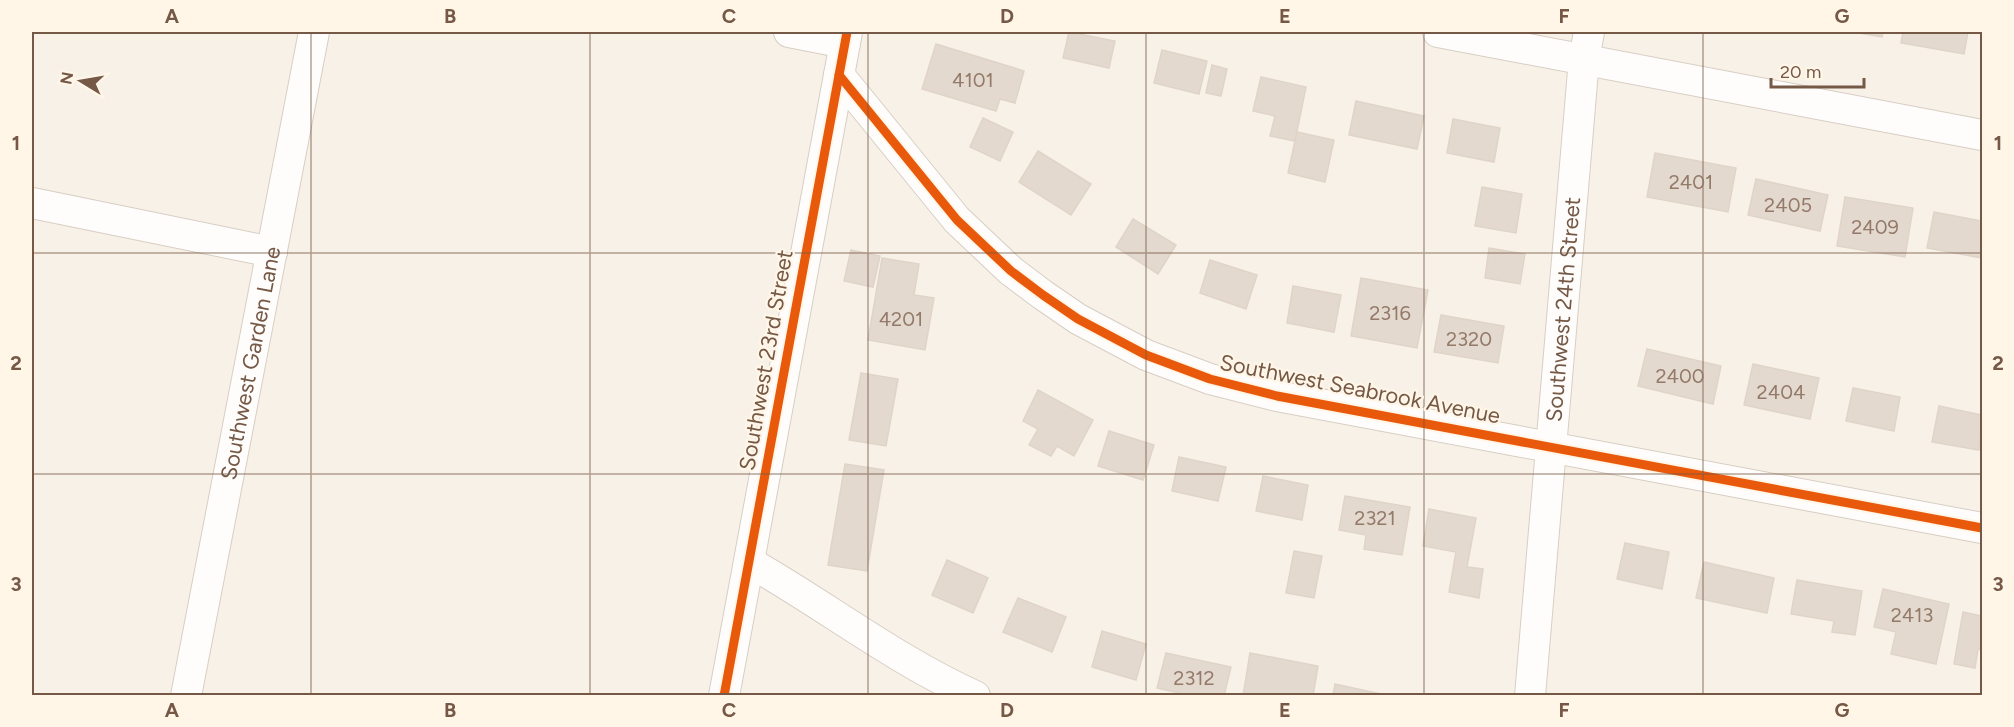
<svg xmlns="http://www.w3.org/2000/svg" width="2014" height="727" font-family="Figtree,sans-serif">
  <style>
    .building { fill: #e4d9ce; stroke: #e0d4c9; stroke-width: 1.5 }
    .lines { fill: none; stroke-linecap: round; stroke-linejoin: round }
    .minor-casing { stroke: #d8cec5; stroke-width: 32 }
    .minor { stroke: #fefdfb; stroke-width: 30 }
    .cycleway-casing { stroke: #fff6e8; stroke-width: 13 }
    .cycleway { stroke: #e8590c; stroke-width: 9 }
    .grid { fill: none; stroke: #765846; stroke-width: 1.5; stroke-opacity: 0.55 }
    .labels { text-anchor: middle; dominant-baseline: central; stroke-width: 4.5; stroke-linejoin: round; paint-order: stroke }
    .number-label { font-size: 20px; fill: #937a6a }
    .street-label { font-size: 22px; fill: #765846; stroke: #fff6e8 }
    .neatline { fill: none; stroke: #765846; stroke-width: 2 }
    .grid-label { font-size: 20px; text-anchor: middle; font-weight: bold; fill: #765846 }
  </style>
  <rect width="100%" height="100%" fill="#f7f1e7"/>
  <g class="building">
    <polygon points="1069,32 1115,41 1109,68 1063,58"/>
    <polygon points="1853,32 1883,32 1882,37"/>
    <polygon points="1903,32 1968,32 1964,54 1901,43"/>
    <polygon points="936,44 1024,71 1015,103 1000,99 996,111 922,89"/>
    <polygon points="1162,50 1207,61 1199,94 1154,83"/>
    <polygon points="1212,65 1227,69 1221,96 1206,93"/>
    <polygon points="1261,77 1306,87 1295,141 1270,136 1275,116 1253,111"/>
    <polygon points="1356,101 1424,116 1417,149 1349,135"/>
    <polygon points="983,118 1013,132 1000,161 970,147"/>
    <polygon points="1453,119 1500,128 1494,162 1447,153"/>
    <polygon points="1297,132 1334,140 1325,182 1288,173"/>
    <polygon points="1038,151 1091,184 1071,215 1019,182"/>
    <polygon points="1655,153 1736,168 1728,212 1647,197"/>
    <polygon points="1756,179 1828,195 1820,231 1748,215"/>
    <polygon points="1482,187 1522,194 1516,233 1475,226"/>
    <polygon points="1845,197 1913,208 1905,257 1837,246"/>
    <polygon points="1934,212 1982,221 1982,258 1927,248"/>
    <polygon points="1133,219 1176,245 1158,274 1116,247"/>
    <polygon points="1489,248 1525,254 1520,284 1485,278"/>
    <polygon points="851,250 880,256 873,287 844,281"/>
    <polygon points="882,258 919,264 914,295 934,298 925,350 868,340"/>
    <polygon points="1210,260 1257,275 1246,309 1200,293"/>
    <polygon points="1361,278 1428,290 1417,348 1351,336"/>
    <polygon points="1293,286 1341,295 1334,332 1287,323"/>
    <polygon points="1441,315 1504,326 1498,363 1434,352"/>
    <polygon points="1647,349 1721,366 1713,404 1638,386"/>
    <polygon points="1753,364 1819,378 1810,419 1744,405"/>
    <polygon points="861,373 898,379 886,446 849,440"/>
    <polygon points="1853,388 1900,397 1894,431 1846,421"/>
    <polygon points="1038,390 1093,420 1074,456 1057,446 1051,456 1029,445 1038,429 1023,421"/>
    <polygon points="1939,406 1982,415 1979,450 1932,442"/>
    <polygon points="1109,431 1154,445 1143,480 1098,466"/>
    <polygon points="1179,457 1226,467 1218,501 1172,491"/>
    <polygon points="845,464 884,470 867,571 828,565"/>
    <polygon points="1263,476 1308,485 1302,520 1256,511"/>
    <polygon points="1345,496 1410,507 1402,555 1364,549 1366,535 1339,530"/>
    <polygon points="1429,509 1476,518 1467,567 1483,569 1479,598 1449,592 1456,552 1423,546"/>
    <polygon points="1625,543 1669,552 1662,589 1617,579"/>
    <polygon points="1294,551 1322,556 1314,598 1286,593"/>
    <polygon points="947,560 988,578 973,613 932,595"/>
    <polygon points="1704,562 1774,578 1767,613 1696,598"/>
    <polygon points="1797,580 1862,591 1855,635 1832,632 1834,621 1791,614"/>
    <polygon points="1883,589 1949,604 1936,664 1891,654 1896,632 1874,627"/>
    <polygon points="1018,598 1066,617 1052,652 1003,632"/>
    <polygon points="1963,612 1982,616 1982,650 1978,649 1975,668 1954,664"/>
    <polygon points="1102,631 1146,644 1136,680 1092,667"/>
    <polygon points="1166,653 1231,667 1224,696 1192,696 1157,688"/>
    <polygon points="1250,653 1318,666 1313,696 1243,696"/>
    <polygon points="1335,684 1390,696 1333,696"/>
  </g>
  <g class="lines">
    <g class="minor-casing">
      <g id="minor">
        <polyline points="789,32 845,43"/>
        <polyline points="1438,32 1982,135"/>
        <polyline points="839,75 957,220 1011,271 1043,295 1078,319 1146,355 1210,379 1277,396 1982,528"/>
        <polyline points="32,203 272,252"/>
        <path d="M749,562c76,43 146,98 226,134"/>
        <path id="s1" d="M186,696l128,-664"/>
        <polyline points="724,696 847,32"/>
        <path id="s2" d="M1530,696l54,-637 5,-27"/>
      </g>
    </g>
    <use href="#minor" class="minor"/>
    <g class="cycleway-casing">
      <g id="cycleway">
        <polyline points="839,75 957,220 1011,271 1043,295 1078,319 1146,355 1210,379 1277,396 1982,528"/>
        <polyline points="724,696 847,32"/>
      </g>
    </g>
    <use href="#cycleway" class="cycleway"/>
  </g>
  <path class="grid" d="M311,32v664M590,32v664M868,32v664M1146,32v664M1424,32v664M1703,32v664M32,253h1950M32,474h1950"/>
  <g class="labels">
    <g class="number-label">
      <text x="973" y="80">4101</text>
      <text x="1691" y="182">2401</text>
      <text x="1788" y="205">2405</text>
      <text x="1875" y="227">2409</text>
      <text x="1390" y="313">2316</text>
      <text x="901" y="319">4201</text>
      <text x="1469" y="339">2320</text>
      <text x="1680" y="376">2400</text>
      <text x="1781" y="392">2404</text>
      <text x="1375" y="518">2321</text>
      <text x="1912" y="615">2413</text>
      <text x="1194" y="678">2312</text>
    </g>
    <g class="street-label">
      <text stroke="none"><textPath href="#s2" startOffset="388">Southwest 24th Street</textPath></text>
      <text transform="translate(766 360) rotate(-80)">Southwest 23rd Street</text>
      <text stroke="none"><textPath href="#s1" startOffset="339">Southwest Garden Lane</textPath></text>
      <text transform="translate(1360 389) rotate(11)">Southwest Seabrook Avenue</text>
    </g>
  </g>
  <rect width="2014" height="727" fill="none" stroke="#fff6e8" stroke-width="66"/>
  <g transform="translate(81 81) rotate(281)" stroke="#fff6e8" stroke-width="4.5" paint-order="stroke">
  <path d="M0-4.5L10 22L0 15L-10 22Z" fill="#765846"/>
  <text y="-9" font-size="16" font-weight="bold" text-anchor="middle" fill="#765846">N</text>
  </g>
  <path d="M1771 78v9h93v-9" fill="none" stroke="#765846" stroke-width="3"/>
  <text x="1780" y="78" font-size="18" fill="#765846" stroke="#fff6e8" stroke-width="4.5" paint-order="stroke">20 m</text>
  <rect x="33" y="33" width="1948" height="661" class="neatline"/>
  <g class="grid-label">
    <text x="172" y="23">A</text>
    <text x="450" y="23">B</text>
    <text x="729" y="23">C</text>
    <text x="1007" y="23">D</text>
    <text x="1285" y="23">E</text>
    <text x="1564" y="23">F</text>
    <text x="1842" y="23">G</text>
    <text x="16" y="150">1</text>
    <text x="1998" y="150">1</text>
    <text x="16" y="370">2</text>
    <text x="1998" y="370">2</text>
    <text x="16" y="591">3</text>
    <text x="1998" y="591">3</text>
    <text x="172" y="717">A</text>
    <text x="450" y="717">B</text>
    <text x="729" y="717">C</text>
    <text x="1007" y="717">D</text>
    <text x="1285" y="717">E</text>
    <text x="1564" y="717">F</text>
    <text x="1842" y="717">G</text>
  </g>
</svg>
